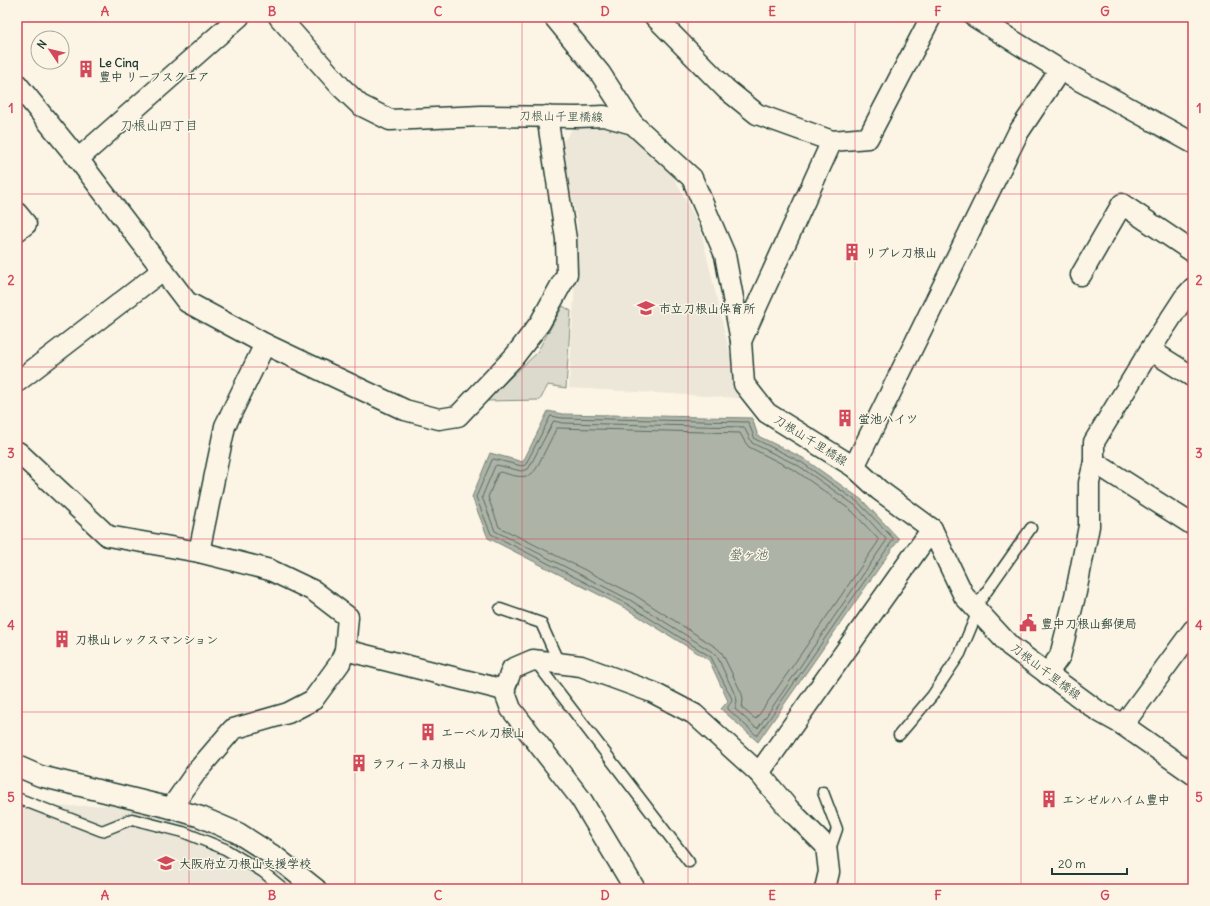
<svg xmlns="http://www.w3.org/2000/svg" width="1210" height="906" font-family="Delius,'Klee One',sans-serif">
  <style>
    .built { fill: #ece7d8 }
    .green { fill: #dcdacc; stroke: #7e8c80 }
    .water { fill: #aeb3a7; stroke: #758479 }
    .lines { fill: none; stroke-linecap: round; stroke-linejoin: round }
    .shore { stroke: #586c62; stroke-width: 1 }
    .lane-casing { stroke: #1f3d34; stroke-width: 13 }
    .street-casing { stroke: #1f3d34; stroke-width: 23 }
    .lane { stroke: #fcf5e5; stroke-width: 10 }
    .street { stroke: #fcf5e5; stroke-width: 20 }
    .grid { fill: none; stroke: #d1495b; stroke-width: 1; stroke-opacity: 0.55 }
    .labels { text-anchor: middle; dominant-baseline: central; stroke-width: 3; stroke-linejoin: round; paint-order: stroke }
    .poi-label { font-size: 12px; font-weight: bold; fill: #1f3d34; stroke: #fcf5e5; text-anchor: start }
    .street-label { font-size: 12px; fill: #1f3d34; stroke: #fcf5e5 }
    .neighbourhood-label { font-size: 13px; fill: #1f3d34; stroke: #fcf5e5 }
    .water-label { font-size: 13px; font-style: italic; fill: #435a51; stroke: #fcf5e5 }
    .neatline { fill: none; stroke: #d1495b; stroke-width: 1.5 }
    .grid-label { font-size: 13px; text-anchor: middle; font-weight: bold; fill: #d1495b }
  </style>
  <rect width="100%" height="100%" fill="#fcf5e5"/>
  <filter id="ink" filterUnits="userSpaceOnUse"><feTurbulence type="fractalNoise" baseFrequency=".025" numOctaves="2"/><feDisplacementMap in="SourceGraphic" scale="8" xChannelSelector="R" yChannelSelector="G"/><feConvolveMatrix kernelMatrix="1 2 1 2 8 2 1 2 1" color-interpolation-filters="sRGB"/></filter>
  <g filter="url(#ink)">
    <g class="built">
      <polygon points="576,124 624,130 673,176 700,227 740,398 569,388 578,224 560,146"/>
      <polygon points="112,805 194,827 244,844 304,889 17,889 17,808"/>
    </g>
    <polygon class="green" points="563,306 571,311 566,388 548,385 540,400 485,401 536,354"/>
    <polygon class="water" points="548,411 562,414 752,418 758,436 803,458 862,500 899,539 758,742 721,709 728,701 709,660 625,608 488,538 472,497 490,453 523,462"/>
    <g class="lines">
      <g class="shore">
        <path d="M551,416l11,2 186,4 7,17 46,23 58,41 34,35v2l-135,195h-2l-28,-26c-1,-4 4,-5 4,-10l-21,-42 -84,-53 -136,-70 -15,-37 16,-37 2,-1 28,7 3,-1z"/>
        <polygon points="554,421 562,423 744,427 752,443 799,466 856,506 886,539 886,541 758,728 755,727 735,709 737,701 736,697 717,656 714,653 630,600 495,531 482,497 495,466 497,465 521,471 528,469"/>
        <path d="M557,428l183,5 5,9 4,5 47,24 56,40 26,28v3l-122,177 -2,-1 -12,-10 1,-8 -1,-6 -20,-41 -5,-5 -84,-54 -134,-67 -11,-30 10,-24 2,-1c13,3 27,10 36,-3z"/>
      </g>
      <g class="lane-casing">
        <g id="lane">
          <polyline points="975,608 1031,528"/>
          <polyline points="500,609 541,623 559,663"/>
          <polyline points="535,661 689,862"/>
          <polyline points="899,735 932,696 960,654 978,611"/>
          <polyline points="823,792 837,829 829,852"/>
          <polyline points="17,798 102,831 132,819 183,832 225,849 263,872 284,889"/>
        </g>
      </g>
      <g class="street-casing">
        <g id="street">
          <polyline points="279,17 341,87 360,105 390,120 481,116 578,117 604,116 633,124 692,178 725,255 741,341 744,384 767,413 854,467 879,490 932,529 964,596 1010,646 1098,711 1123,725 1193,774"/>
          <polyline points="554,17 600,73 633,124"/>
          <polyline points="655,17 726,89 757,114 832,141 741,341"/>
          <polyline points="1060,70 1193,143"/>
          <polyline points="17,84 78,159 187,302 265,344 405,410 439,419 458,416 514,357 540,323 567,274 566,239 547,116"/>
          <polyline points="832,141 868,138 931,17"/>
          <polyline points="78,159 239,17"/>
          <polyline points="17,213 26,224 17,231"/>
          <polyline points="1081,275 1122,204 1193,252"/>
          <polyline points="1150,350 1193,377"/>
          <polyline points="17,382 163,270"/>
          <polyline points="18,452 108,536 199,552 270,570 314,591 348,617 345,650 504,690"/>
          <polyline points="1094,462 1193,525"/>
          <polyline points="854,467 1018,133 1060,70 975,17"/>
          <polyline points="199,552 225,426 265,344"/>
          <polyline points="1047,674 1060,656 1076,592 1089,526 1089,483 1094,462 1094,442 1150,350 1184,298 1193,288"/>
          <polyline points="1123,725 1193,630"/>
          <polyline points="17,766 40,776 171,808 201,817 238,833 277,858 316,889"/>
          <polyline points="759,773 932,529"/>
          <polyline points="171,808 197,771 233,729 288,713 313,700 340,663 345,650"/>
          <polyline points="635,889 581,799 511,709 504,690 512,669 533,660 581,666 652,692 694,714 759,773 789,809 826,846 829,872 825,889"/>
        </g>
      </g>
      <use href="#lane" class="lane"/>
      <use href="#street" class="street"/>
    </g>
  </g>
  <path class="grid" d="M189,17v872M355,17v872M522,17v872M688,17v872M855,17v872M1021,17v872M17,194h1176M17,367h1176M17,539h1176M17,712h1176"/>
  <defs>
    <g id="building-bare" transform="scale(1.38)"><path d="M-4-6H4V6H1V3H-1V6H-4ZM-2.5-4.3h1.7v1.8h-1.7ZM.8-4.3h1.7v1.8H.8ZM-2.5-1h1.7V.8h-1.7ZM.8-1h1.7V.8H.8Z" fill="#d1495b" stroke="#fcf5e5" stroke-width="2.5" paint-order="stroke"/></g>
    <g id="school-bare" transform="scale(1.38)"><path d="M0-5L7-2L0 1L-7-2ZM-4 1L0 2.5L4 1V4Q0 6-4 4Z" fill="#d1495b" stroke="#fcf5e5" stroke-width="2.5" paint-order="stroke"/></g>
    <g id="civic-bare" transform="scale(1.38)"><path d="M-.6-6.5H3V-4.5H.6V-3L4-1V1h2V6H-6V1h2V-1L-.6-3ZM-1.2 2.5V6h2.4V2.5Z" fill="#d1495b" stroke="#fcf5e5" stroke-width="2.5" paint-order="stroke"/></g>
  </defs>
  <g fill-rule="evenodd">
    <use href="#building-bare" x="86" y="69"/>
    <use href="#building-bare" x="852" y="252"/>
    <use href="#school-bare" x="646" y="308"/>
    <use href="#building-bare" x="845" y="418"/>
    <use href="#civic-bare" x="1028" y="623"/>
    <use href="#building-bare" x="62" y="639"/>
    <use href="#building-bare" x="428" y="732"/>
    <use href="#building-bare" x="359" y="763"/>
    <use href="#building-bare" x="1049" y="799"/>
    <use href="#school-bare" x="166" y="863"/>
  </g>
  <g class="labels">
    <g class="poi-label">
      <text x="99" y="62">Le Cinq<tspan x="99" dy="14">豊中 リーフスクエア</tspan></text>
      <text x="865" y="252">リブレ刀根山</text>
      <text x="659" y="308">市立刀根山保育所</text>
      <text x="858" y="418">蛍池ハイツ</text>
      <text x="1041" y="623">豊中刀根山郵便局</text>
      <text x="75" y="639">刀根山レックスマンション</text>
      <text x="441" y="732">エーベル刀根山</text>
      <text x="372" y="763">ラフィーネ刀根山</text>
      <text x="1062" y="799">エンゼルハイム豊中</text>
      <text x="179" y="863">大阪府立刀根山支援学校</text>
    </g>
    <g class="street-label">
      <text transform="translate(561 116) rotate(1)">刀根山千里橋線</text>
      <text transform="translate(811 440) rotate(32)">刀根山千里橋線</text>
      <text transform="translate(1046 671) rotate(37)">刀根山千里橋線</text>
    </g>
    <g class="neighbourhood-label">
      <text x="159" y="125">刀根山四丁目</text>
    </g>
    <g class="water-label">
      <text x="748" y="554">螢ヶ池</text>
    </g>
  </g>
  <rect width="1210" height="906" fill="none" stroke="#fcf5e5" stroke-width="44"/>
  <g transform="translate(50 50) rotate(305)"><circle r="19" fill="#fcf5e5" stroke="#a4ab9e"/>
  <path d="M0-3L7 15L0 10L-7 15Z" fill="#d1495b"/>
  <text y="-6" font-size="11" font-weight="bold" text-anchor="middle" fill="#1f3d34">N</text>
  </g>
  <path d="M1052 868v6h75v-6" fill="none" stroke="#1f3d34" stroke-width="2"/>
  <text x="1058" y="868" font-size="12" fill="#1f3d34" stroke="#fcf5e5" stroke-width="3" paint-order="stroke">20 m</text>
  <rect x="22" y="22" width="1166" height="862" class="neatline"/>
  <g class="grid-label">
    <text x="105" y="16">A</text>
    <text x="272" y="16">B</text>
    <text x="438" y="16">C</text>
    <text x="605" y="16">D</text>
    <text x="772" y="16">E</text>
    <text x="938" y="16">F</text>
    <text x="1105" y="16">G</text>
    <text x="11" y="113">1</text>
    <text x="1199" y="113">1</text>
    <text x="11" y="285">2</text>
    <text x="1199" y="285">2</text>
    <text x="11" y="458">3</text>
    <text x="1199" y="458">3</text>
    <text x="11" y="630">4</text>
    <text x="1199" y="630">4</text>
    <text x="11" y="802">5</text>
    <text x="1199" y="802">5</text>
    <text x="105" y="900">A</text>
    <text x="272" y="900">B</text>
    <text x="438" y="900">C</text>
    <text x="605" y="900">D</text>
    <text x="772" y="900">E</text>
    <text x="938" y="900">F</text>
    <text x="1105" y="900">G</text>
  </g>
</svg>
